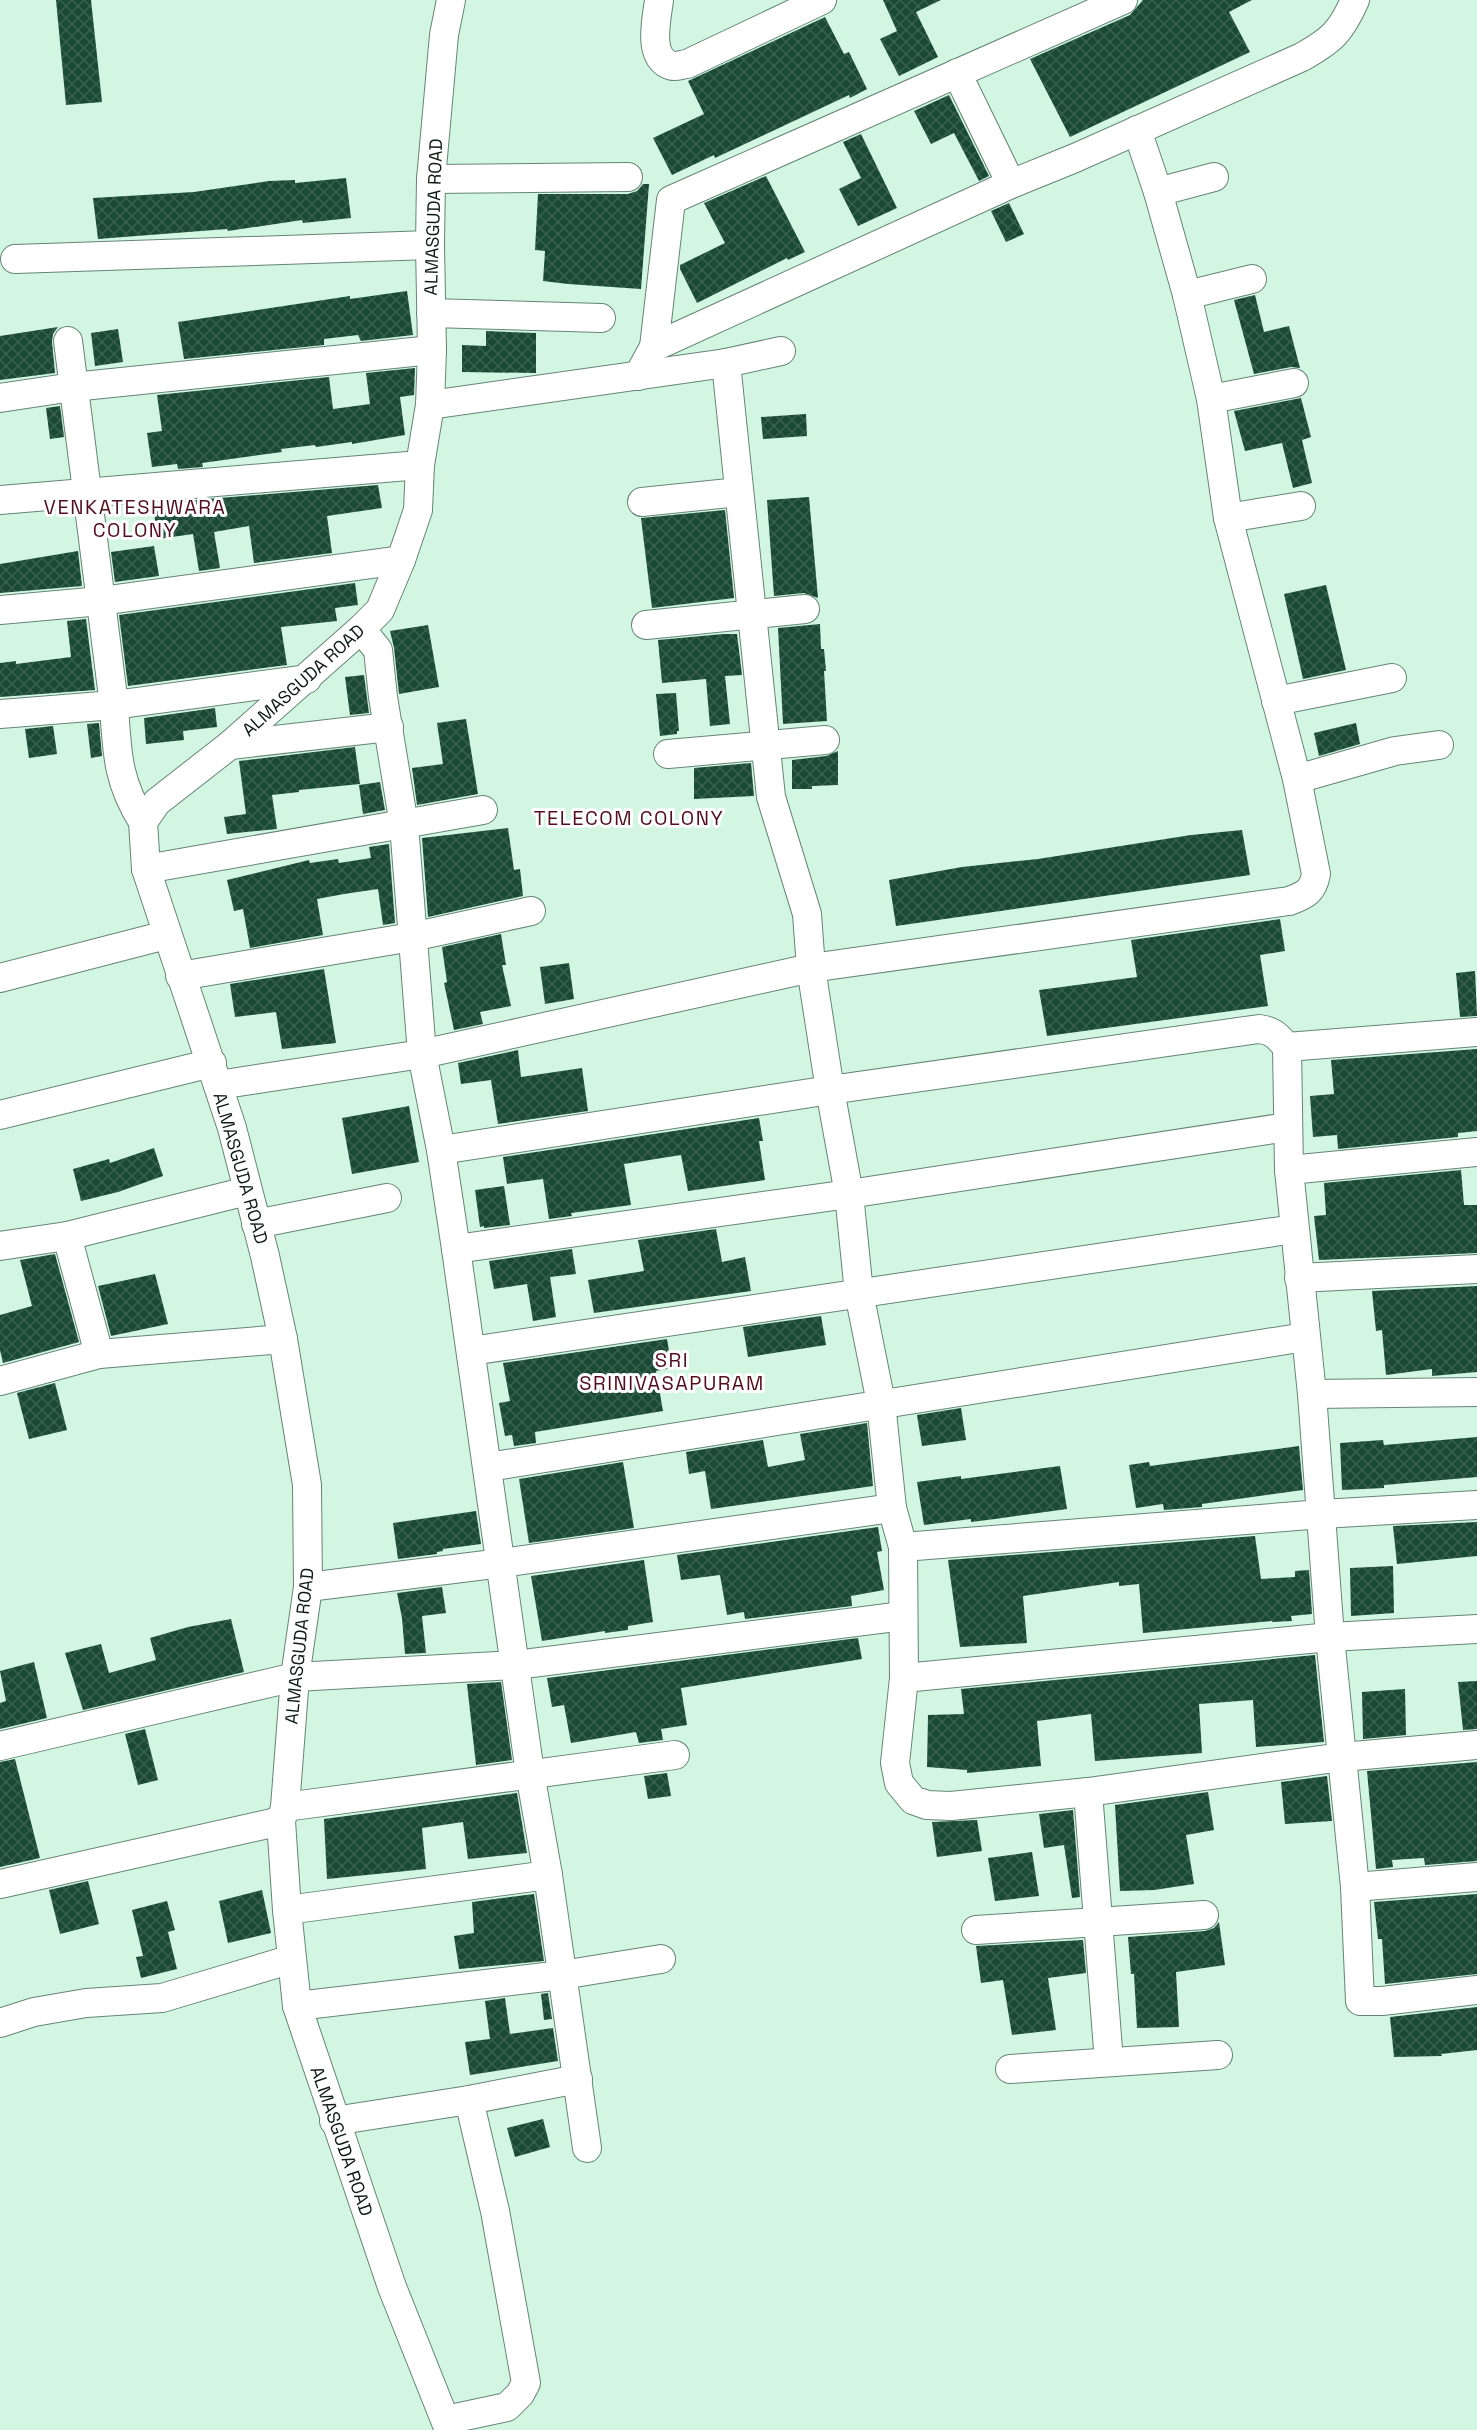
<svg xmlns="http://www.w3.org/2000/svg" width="1477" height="2430" font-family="'Space Grotesk',sans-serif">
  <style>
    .building { fill: url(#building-cross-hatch) }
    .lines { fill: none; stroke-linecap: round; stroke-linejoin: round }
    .minor-casing { stroke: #658574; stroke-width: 30 }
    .minor { stroke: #fff; stroke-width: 28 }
    .labels { text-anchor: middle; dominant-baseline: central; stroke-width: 6; stroke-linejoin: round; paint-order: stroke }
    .street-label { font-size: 18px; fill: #0d1913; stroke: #fff }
    .neighbourhood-label { font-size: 20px; letter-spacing: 1.5px; fill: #530e1d; stroke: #fff }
  </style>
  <defs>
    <pattern id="building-cross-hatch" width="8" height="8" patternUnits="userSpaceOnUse" patternTransform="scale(1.5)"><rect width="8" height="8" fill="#1a4a35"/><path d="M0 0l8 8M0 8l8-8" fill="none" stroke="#39604f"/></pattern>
  </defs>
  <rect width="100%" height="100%" fill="#d3f6e3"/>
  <g class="building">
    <polygon points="56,0 91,0 102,102 66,105"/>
    <polygon points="883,0 941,0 916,12 938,57 899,76 880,39 897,31"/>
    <polygon points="1143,0 1252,0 1229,12 1250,52 1070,137 1030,59 1130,15"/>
    <polygon points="825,17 844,54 849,52 867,89 850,98 849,95 715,158 714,155 672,175 653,138 704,114 688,81"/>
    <polygon points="949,95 989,176 979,181 954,133 931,144 914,111"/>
    <polygon points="861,134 897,208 858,226 839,189 861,178 843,142"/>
    <polygon points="766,176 805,252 788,260 787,258 697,303 680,269 680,265 725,243 704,203"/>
    <polygon points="346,178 351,218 303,223 302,220 228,231 227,229 98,239 93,198 194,192 269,181 295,180 295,183"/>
    <polygon points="643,184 649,184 641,289 568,284 543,281 545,251 535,250 538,194 628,194 637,191"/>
    <polygon points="1009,203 1024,234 1006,242 991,211"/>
    <polygon points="407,291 413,335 361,341 358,335 324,339 324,345 184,359 178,322 350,296 350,299"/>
    <polygon points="1255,295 1264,332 1289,326 1300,368 1291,367 1254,374 1234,300"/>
    <polygon points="58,327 53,334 52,342 55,373 0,380 0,336"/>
    <polygon points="118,329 123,362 95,366 91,333"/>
    <polygon points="486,331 536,333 536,373 462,372 462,345 486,346"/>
    <polygon points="415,368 414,395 400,397 405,435 352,444 352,442 316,447 315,445 281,449 282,452 202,463 203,467 178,469 177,464 152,467 147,433 162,431 157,395 329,377 333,409 370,404 366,373"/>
    <polygon points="1301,398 1311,437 1302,440 1312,483 1293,488 1282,443 1245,451 1234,411"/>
    <polygon points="60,406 64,437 50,439 46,408"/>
    <polygon points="806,414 807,436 763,439 761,417"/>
    <polygon points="378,485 382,508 327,516 332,553 254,563 249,526 214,532 220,568 199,571 193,534 158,539 153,507 183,501"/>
    <polygon points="809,497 818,598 804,593 774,596 767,500"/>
    <polygon points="725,510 734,598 652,608 641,518"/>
    <polygon points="154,546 159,576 115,582 111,552"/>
    <polygon points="78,551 82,586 0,593 0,564"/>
    <polygon points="355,583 358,605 335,608 337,621 281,627 287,665 128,686 119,615"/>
    <polygon points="1326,585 1346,670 1303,679 1284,594"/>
    <polygon points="86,619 95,690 0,697 0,663 16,661 16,664 71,657 67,621"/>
    <polygon points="820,624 821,649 824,649 826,671 824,671 827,721 783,724 778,628"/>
    <polygon points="428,625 439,687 399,694 394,648 390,631"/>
    <polygon points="723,634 737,634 742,675 725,676 730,724 710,726 706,679 662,683 658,640"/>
    <polygon points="364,675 369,713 350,715 345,677"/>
    <polygon points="676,693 679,731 677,731 677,734 660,736 656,694"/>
    <polygon points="215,708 217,727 183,731 184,740 146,744 144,718"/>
    <polygon points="466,719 478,794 417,805 412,768 443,764 437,723"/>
    <polygon points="99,723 102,756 91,758 87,724"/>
    <polygon points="1356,723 1360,744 1319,756 1314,733"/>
    <polygon points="53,726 57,754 29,758 25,729"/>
    <polygon points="355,747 360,784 299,790 299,792 272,795 277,829 227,834 224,817 246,814 239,761"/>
    <polygon points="838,751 838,785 812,786 812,789 792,789 792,760 826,756"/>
    <polygon points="751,763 754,796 694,799 694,768"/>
    <polygon points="380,782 385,810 363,814 359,785"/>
    <polygon points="508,828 514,870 520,869 523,896 428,917 422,838"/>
    <polygon points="1242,830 1250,875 896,926 889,880 962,867 1038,859 1191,835"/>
    <polygon points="389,844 395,923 383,925 378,889 344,894 317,899 323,935 250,948 243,909 234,911 227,880 309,860 310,863 338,859 339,863 371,858 369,847"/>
    <polygon points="1280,919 1285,951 1260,955 1268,1006 1047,1036 1039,990 1137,977 1131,940"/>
    <polygon points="501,934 506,965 502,965 511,1006 480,1012 483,1024 454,1030 444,983 447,982 442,947"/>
    <polygon points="569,963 574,999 545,1004 540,967"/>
    <polygon points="324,969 336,1043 282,1049 276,1012 235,1017 230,984"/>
    <polygon points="1475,971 1477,1016 1460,1017 1456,973"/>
    <polygon points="1477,1049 1477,1131 1458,1133 1458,1137 1338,1149 1337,1135 1313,1137 1310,1096 1334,1094 1331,1060"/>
    <polygon points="518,1050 521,1077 582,1068 588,1111 498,1124 491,1080 461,1084 458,1063"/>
    <polygon points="409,1106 419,1162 352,1174 342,1118"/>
    <polygon points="759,1118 763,1141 759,1141 765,1180 688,1191 681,1155 624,1164 631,1205 571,1213 572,1216 549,1219 543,1179 507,1184 503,1157"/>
    <polygon points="154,1148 163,1176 118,1192 81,1201 73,1169 109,1159 110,1163"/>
    <polygon points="1461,1170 1464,1205 1477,1205 1477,1253 1319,1260 1314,1216 1326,1215 1324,1183"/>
    <polygon points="504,1186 510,1225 484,1228 484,1226 480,1227 475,1190"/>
    <polygon points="716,1229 722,1262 745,1257 751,1291 594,1313 588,1280 644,1271 638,1240"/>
    <polygon points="572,1249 576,1274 550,1277 556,1317 533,1321 527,1284 494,1289 489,1261"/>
    <polygon points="55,1254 79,1342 3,1363 0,1350 0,1315 32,1306 20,1260"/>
    <polygon points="155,1274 168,1324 111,1336 98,1286"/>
    <polygon points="1477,1286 1477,1372 1432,1376 1432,1369 1386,1375 1382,1330 1376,1331 1372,1291"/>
    <polygon points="821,1316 826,1345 748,1357 743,1327"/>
    <polygon points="667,1339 672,1368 656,1371 663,1411 535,1432 536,1443 514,1446 512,1435 505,1436 499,1403 510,1401 503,1363"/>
    <polygon points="55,1383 67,1430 29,1439 17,1393"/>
    <polygon points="961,1408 966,1440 922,1446 917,1415"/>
    <polygon points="867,1423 873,1486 711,1509 705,1471 689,1474 686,1452 763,1440 768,1467 805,1460 800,1434"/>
    <polygon points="1477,1437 1477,1477 1384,1485 1384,1488 1342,1490 1340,1443 1383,1440 1384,1445"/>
    <polygon points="1299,1446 1303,1490 1202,1504 1202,1507 1164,1510 1163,1504 1136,1508 1129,1465 1149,1462 1150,1466"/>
    <polygon points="623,1462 634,1528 529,1543 519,1479"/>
    <polygon points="1060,1466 1067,1509 995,1519 971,1522 971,1519 924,1525 917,1482 961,1476 961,1479"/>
    <polygon points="476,1511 481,1544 443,1549 443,1551 437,1552 437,1554 398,1559 393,1523"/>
    <polygon points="1477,1522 1477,1556 1397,1564 1393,1526"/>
    <polygon points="878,1527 882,1551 877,1552 884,1590 851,1596 852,1606 745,1619 744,1612 727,1615 720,1575 681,1580 677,1555"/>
    <polygon points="1255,1536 1261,1579 1295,1577 1295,1571 1309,1570 1312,1614 1291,1616 1292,1621 1272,1622 1272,1621 1143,1633 1139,1584 1119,1586 1119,1582 1023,1596 1027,1643 960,1647 948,1560"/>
    <polygon points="644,1560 653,1622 628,1626 628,1630 605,1633 605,1631 542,1641 531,1576"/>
    <polygon points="1393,1566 1394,1613 1351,1616 1350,1568"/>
    <polygon points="442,1587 446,1613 422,1616 426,1653 405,1654 402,1618 397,1593"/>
    <polygon points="231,1619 244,1672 83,1710 65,1653 101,1644 109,1673 156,1660 150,1638 188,1627"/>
    <polygon points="858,1638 862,1659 681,1688 687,1725 661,1729 663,1740 639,1743 636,1732 571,1743 564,1705 552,1707 547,1678"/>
    <polygon points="1315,1655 1324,1742 1256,1747 1253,1700 1199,1704 1202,1753 1095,1761 1091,1714 1037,1721 1041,1766 967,1773 967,1770 927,1767 928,1715 964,1714 961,1689"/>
    <polygon points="34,1662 47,1718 0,1729 0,1703 6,1701 0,1671"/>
    <polygon points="1477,1681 1477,1729 1463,1730 1458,1682"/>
    <polygon points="501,1682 512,1760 476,1765 467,1684"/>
    <polygon points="1405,1689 1406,1735 1363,1739 1362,1692"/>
    <polygon points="145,1729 158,1780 138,1785 125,1734"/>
    <polygon points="15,1759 40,1858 0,1867 0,1762"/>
    <polygon points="1477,1762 1477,1861 1425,1865 1424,1858 1392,1860 1393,1867 1376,1869 1367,1771"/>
    <polygon points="667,1773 671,1796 648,1799 644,1776"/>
    <polygon points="1327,1776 1332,1821 1285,1824 1281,1782"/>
    <polygon points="1208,1792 1214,1830 1186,1835 1194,1884 1154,1890 1120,1891 1115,1805"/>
    <polygon points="517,1793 527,1853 468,1859 463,1822 422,1828 426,1869 327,1879 324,1819"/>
    <polygon points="1073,1810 1080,1897 1072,1898 1064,1845 1044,1848 1039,1814"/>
    <polygon points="977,1820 982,1851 937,1857 932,1822"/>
    <polygon points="1032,1852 1039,1896 995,1901 988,1858"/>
    <polygon points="88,1881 99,1924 60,1934 49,1890"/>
    <polygon points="262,1890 271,1933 228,1943 219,1901"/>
    <polygon points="534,1894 544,1961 459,1969 454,1936 474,1933 472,1902"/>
    <polygon points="1477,1894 1477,1974 1385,1984 1382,1939 1378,1939 1374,1902"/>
    <polygon points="167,1901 175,1930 168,1932 177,1969 141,1978 136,1957 143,1956 132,1910"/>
    <polygon points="1219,1922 1225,1965 1176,1972 1179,2027 1137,2028 1134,1974 1131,1974 1128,1937 1205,1931 1214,1928"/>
    <polygon points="1083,1940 1086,1973 1048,1978 1056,2030 1012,2035 1003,1980 981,1983 976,1946"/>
    <polygon points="548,1993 552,2019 544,2020 541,1994"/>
    <polygon points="505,1998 510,2034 553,2028 558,2061 470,2075 465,2042 490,2039 485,2001"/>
    <polygon points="1477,2007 1477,2050 1441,2054 1442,2056 1394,2057 1390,2017"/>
    <polygon points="543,2119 550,2147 515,2157 507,2128"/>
  </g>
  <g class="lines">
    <g class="minor-casing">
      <g id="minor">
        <path d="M659,0c-2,18 -13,60 14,66 3,1 10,-2 14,-2l135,-64"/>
        <polyline points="957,73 1011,184"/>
        <polyline points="431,179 628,177"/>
        <polyline points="1158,192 1214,177"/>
        <polyline points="15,259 430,245"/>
        <polyline points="1187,295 1252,279"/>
        <polyline points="431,313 601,318"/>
        <path d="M68,341l46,364c3,47 3,76 29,117"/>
        <polyline points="654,347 671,200 1123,0"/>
        <polyline points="726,363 771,797 807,914 811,968 830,1090 849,1194 859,1293 881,1403 892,1508 903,1547 904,1678 895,1763 899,1783 913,1800 927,1805 951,1806 1088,1792 1342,1757 1477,1745"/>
        <path d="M638,376l16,-29 357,-163 64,-26 227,-101c30,-17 39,-25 53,-57"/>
        <polyline points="0,398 73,387 432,350"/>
        <polyline points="1211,399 1294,383"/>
        <polyline points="430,405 726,363 781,351"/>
        <polyline points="0,500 420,465"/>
        <polyline points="642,502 739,492"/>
        <polyline points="1228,518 1301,506"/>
        <polyline points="0,610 101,601 401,560"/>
        <polyline points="646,625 805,609"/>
        <polyline points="361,629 378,650 383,697 404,825 422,1054 441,1150 456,1249 530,1773 548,1875 587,2148"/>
        <polyline points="1276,701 1392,678"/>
        <polyline points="0,714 114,705 307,679"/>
        <polyline points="230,745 389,727"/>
        <polyline points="668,754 825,740"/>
        <polyline points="1297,779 1395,751 1439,745"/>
        <polyline points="146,869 483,810"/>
        <polyline points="180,976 412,937 531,911"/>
        <polyline points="0,978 166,935"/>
        <polyline points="1287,1047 1477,1032"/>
        <path d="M218,1085l204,-31 389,-86 478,-67c17,-6 24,-10 27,-27l-19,-95 -69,-261 -17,-119 -24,-104 -29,-103 -21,-62"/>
        <polyline points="0,1115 212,1063"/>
        <path d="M441,1150l389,-60 429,-61c15,2 18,7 28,18l2,123 23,224 18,243 25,250 5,114h22l95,-11"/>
        <polyline points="1289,1170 1477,1152"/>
        <polyline points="256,1224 387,1198"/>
        <polyline points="67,1236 99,1354"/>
        <polyline points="0,1246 67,1236 247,1191"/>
        <polyline points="456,1249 849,1194 1287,1127"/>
        <polyline points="1299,1278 1477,1269"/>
        <polyline points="471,1351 1294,1229"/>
        <polyline points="0,1381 99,1354 283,1339"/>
        <polyline points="1312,1394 1477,1392"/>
        <polyline points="488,1467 1305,1337"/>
        <polyline points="903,1547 1322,1514 1477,1505"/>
        <polyline points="308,1587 502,1563 892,1508"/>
        <polyline points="904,1678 1330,1637 1477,1629"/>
        <polyline points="0,1746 295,1677 516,1665 903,1616"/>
        <polyline points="1088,1792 1109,2062"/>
        <polyline points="285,1807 675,1755"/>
        <polyline points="0,1884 281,1821"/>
        <polyline points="1355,1887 1477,1877"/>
        <polyline points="287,1910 548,1875"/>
        <polyline points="976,1930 1204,1915"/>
        <polyline points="297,2006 562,1975 661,1959"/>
        <polyline points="0,2023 34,2012 86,2003 162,1998 292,1959"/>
        <polyline points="1010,2069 1218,2055"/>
        <polyline points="334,2121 469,2100 578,2079"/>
        <polyline points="446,2420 507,2407 520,2394 526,2383 495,2211 469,2100"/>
        <polyline points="449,2430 392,2287 297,2006 287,1910 281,1821 285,1807 295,1677 308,1587 307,1485 283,1339 265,1256 232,1128 146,869 143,822 157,802 230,745 361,629 380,610 401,560 418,510 420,465 430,405 432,350 430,245 431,179 444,35 451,0"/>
      </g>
    </g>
    <use href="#minor" class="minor"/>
  </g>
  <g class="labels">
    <g class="street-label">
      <text transform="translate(433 217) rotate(-88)">ALMASGUDA ROAD</text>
      <text transform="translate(303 680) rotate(-42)">ALMASGUDA ROAD</text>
      <text transform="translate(241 1168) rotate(74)">ALMASGUDA ROAD</text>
      <text transform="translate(299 1646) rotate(-84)">ALMASGUDA ROAD</text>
      <text transform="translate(342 2141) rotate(71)">ALMASGUDA ROAD</text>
    </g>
    <g class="neighbourhood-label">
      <text x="135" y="507">VENKATESHWARA<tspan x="135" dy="23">COLONY</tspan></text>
      <text x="629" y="818">TELECOM COLONY</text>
      <text x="672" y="1360">SRI<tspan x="672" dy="23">SRINIVASAPURAM</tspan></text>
    </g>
  </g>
</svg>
